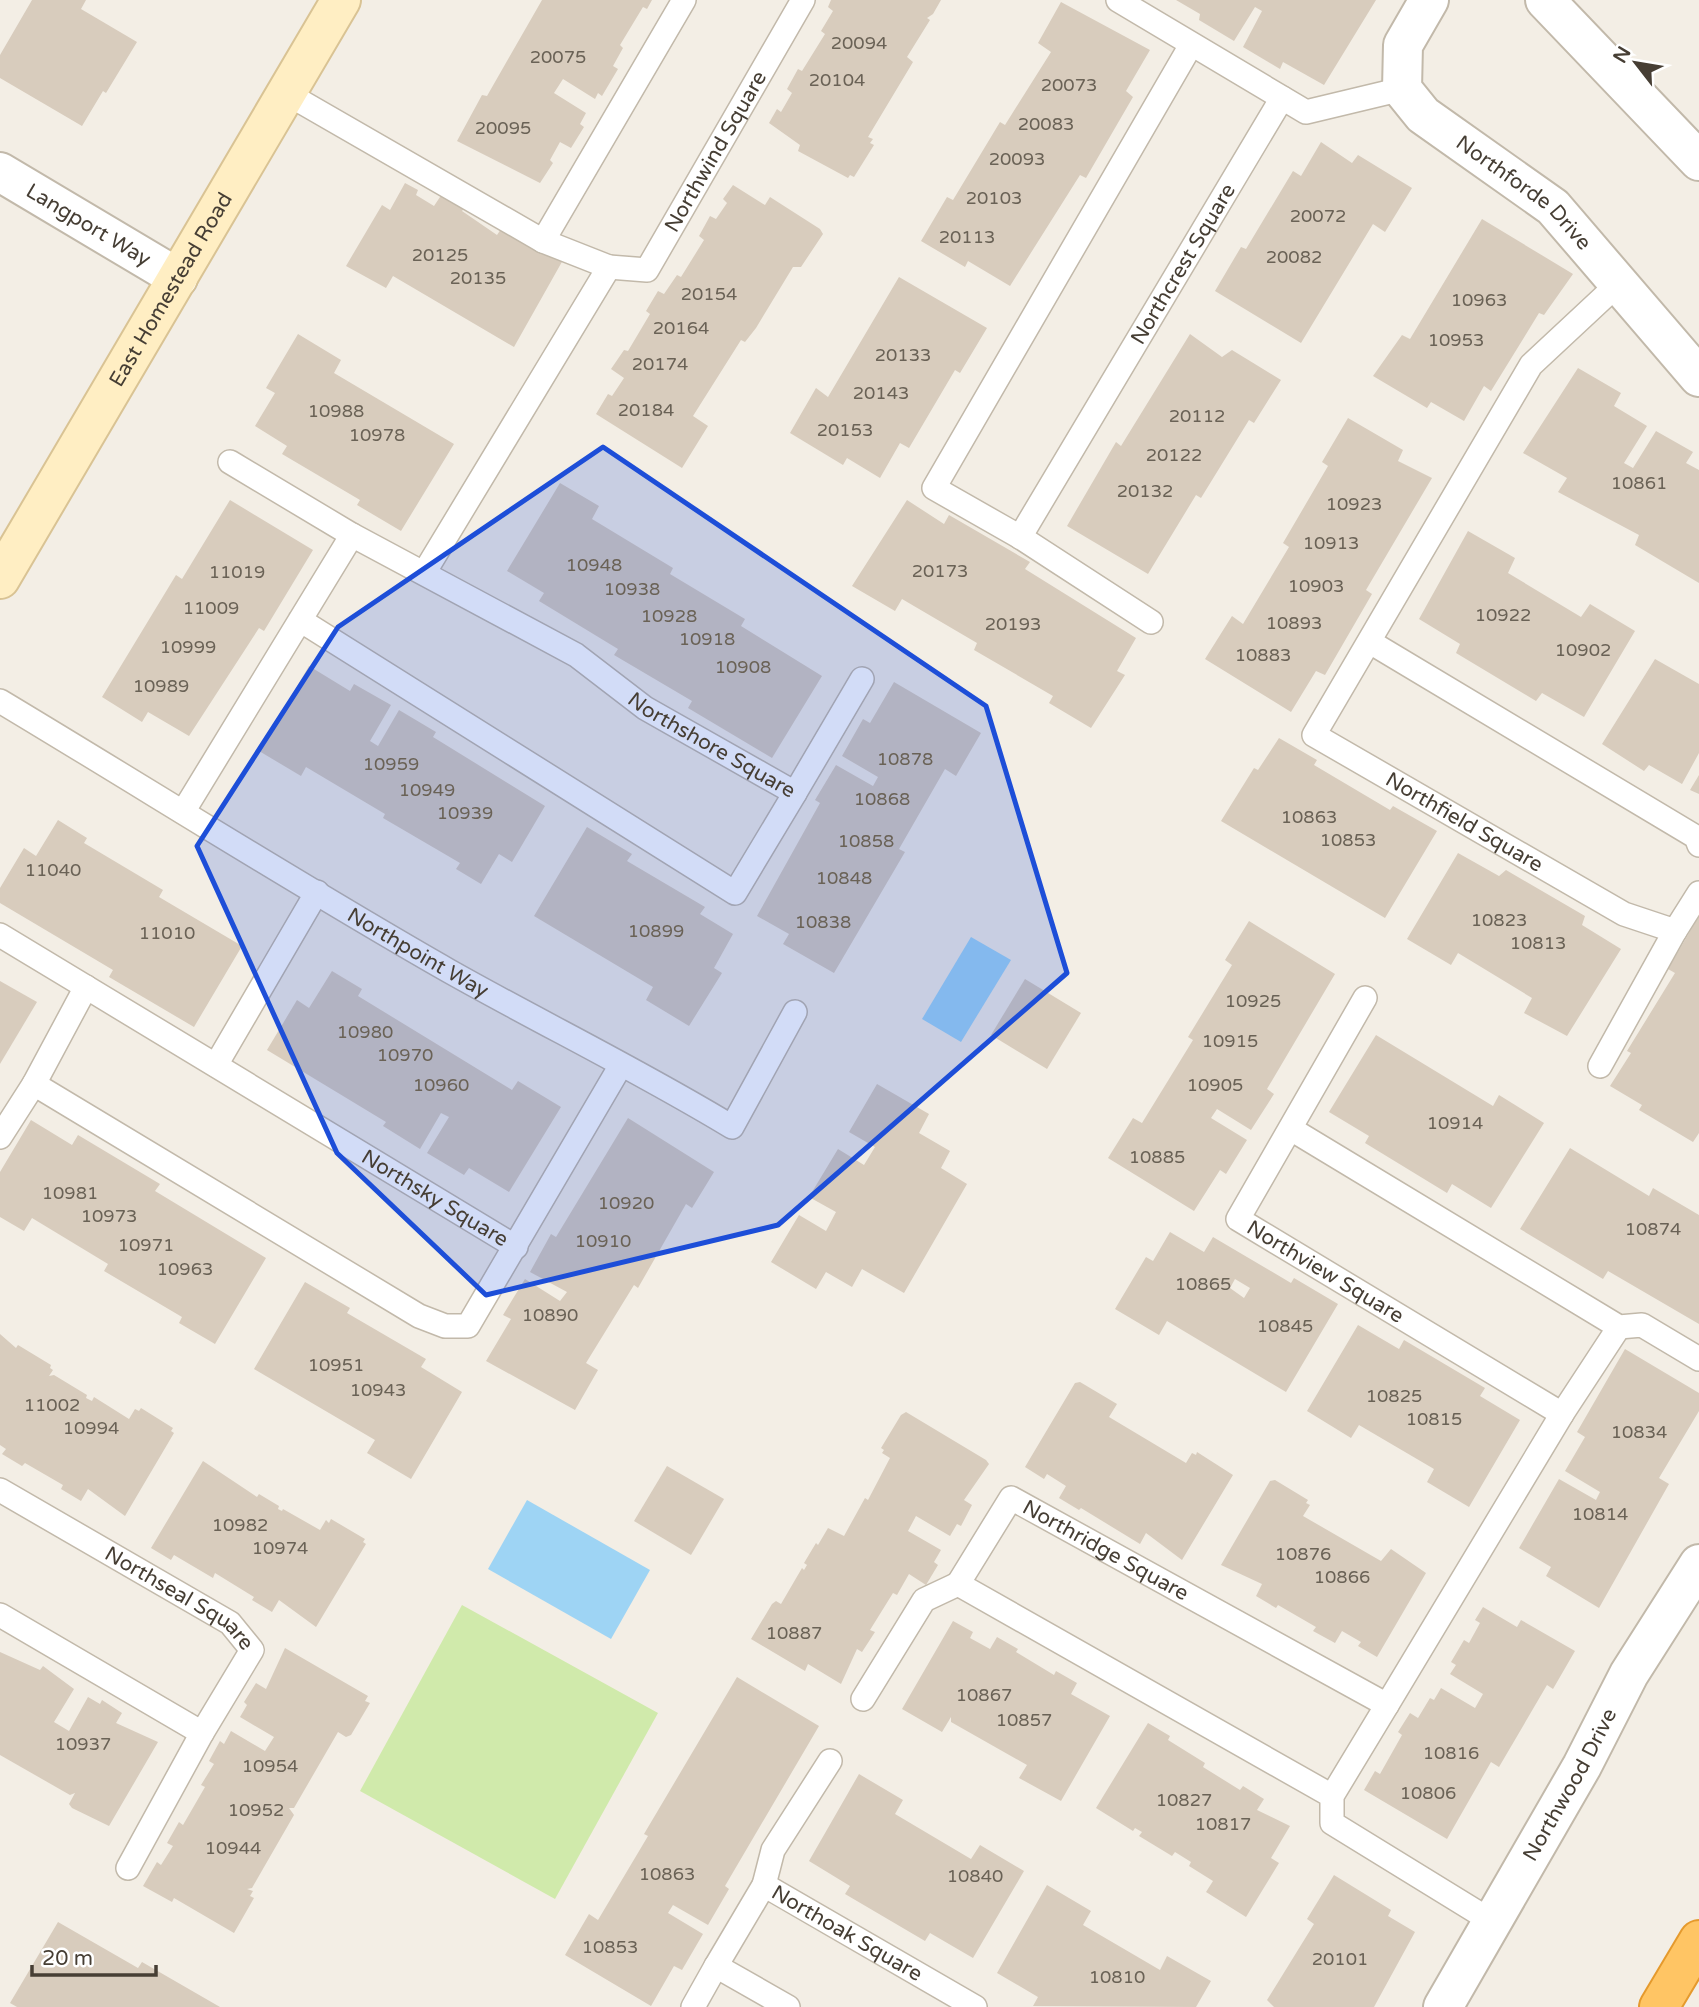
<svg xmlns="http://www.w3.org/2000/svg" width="1699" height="2007" font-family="'Varela Round',sans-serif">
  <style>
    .green { fill: #d0eaab }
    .water { fill: #9ed4f4 }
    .building { fill: #d8ccbd; fill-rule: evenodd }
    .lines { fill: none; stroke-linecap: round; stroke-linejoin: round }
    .service-casing { stroke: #c2b9aa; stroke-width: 26 }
    .minor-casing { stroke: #c2b9aa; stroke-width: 42 }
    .tertiary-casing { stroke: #c2b9aa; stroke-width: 42 }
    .secondary-casing { stroke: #d9c394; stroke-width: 42 }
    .motorway-casing { stroke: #e59a2d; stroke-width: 42 }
    .service { stroke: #fff; stroke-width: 23 }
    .minor { stroke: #fff; stroke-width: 38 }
    .tertiary { stroke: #fff; stroke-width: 38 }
    .secondary { stroke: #ffeec3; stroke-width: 38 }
    .motorway { stroke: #ffc564; stroke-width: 38 }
    .marked { fill: #1d4ed8; fill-opacity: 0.2; stroke: #1d4ed8; stroke-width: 5; stroke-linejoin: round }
    .labels { text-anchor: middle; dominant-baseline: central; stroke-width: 6; stroke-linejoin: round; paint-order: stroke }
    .number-label { font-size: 18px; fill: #6a6256 }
    .street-label { font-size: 21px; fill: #463e34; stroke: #fff }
  </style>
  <rect width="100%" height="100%" fill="#f3eee5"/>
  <polygon class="green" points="462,1605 658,1713 555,1899 360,1791"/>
  <g class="water">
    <polygon points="971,937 1011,960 961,1042 922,1019"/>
    <polygon points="527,1500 650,1570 611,1639 488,1569"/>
  </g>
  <g class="building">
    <polygon points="32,0 86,0 81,9 137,42 106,93 103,91 82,126 0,78 0,55"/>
    <polygon points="542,0 652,0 647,9 643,7 620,45 623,48 613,66 618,69 602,96 598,93 595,99 563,79 554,93 586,113 580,124 584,127 571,148 560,142 550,160 553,163 540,183 457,141 482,95 487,96"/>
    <polygon points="831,0 941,0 933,14 927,18 930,20 907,57 913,62 868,137 873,139 870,143 874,145 854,177 850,175 848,178 798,151 800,145 769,123 777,109 781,112 792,93 787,89 798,69 802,71 825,34 821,31 833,11 828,7"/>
    <polygon points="1176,0 1376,0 1324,85 1283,62 1280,69 1243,47 1262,11 1255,7 1234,41 1199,20 1200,14"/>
    <polygon points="1061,2 1150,50 1126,91 1133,97 1086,178 1080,175 1010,286 968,261 965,267 921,241 947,197 953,200 1000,122 1005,125 1051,52 1038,43"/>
    <polygon points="1321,142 1352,163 1358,155 1412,188 1385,232 1373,224 1301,343 1215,291 1241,247 1246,249 1293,171 1301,176"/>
    <polygon points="405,183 418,190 416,195 434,206 442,194 465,207 462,211 497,235 501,229 563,260 514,347 393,276 386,288 346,266 382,205 390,210"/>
    <polygon points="733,185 765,205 770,197 820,229 823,234 801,267 793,267 756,328 745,342 741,340 693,416 708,426 682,468 596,414 608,394 612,396 624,378 611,369 624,350 628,351 650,314 646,311 658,291 664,294 677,275 681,277 704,240 699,236 710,216 716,219 727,203 723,199"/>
    <polygon points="1482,219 1573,274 1544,315 1539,313 1491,391 1484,386 1464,421 1431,402 1427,408 1373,376 1402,335 1410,339"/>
    <polygon points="899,277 987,328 960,373 955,370 909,448 900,443 880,478 847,458 843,465 790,433 816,388 828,397"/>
    <polygon points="298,334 341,360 334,373 454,444 401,531 357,505 360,500 282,454 287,446 255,426 275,393 266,388"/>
    <polygon points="1190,334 1222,357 1232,350 1281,380 1254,423 1249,420 1201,498 1196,495 1148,574 1067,526 1116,442 1121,446"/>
    <polygon points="1578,368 1621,393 1614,406 1647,426 1624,463 1633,468 1656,431 1693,452 1686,463 1699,470 1699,583 1635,545 1639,535 1558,492 1567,478 1523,453"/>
    <polygon points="1348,418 1403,450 1398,461 1432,478 1366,590 1372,594 1325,675 1316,671 1291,712 1205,659 1232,616 1243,624 1289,547 1283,543 1328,466 1322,462"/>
    <polygon points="560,483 599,506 592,519 673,568 670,574 745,619 741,626 822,676 772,758 688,708 692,701 614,655 618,649 539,601 544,593 507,571"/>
    <polygon points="230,500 313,550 264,631 259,628 189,736 148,712 142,722 102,697 176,575 182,579"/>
    <polygon points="907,500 944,524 949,515 1030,562 1025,569 1136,638 1117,671 1125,675 1091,728 1049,703 1053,696 974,650 977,643 902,599 895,611 852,586"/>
    <polygon points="1468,531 1515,558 1508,573 1581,617 1590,604 1635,631 1584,717 1542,693 1536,701 1456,653 1460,644 1419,619"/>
    <polygon points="1655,659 1699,684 1699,753 1682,784 1649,765 1644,771 1602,744"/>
    <polygon points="309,666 350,691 354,684 391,705 370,741 378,746 399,710 436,732 433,737 545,806 512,862 499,854 481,884 456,869 460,863 383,818 385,814 306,767 301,776 259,751"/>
    <polygon points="894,682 981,733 956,776 945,769 899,849 905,852 834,973 783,944 789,934 757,916 820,803 815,800 836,765 873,786 878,777 842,756 863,719 870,723"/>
    <polygon points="1279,738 1317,760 1314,765 1390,810 1393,806 1437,831 1385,918 1221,821 1254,768 1258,770"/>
    <polygon points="1699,775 1699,794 1690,790"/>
    <polygon points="58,820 87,838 84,843 163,890 159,897 242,946 194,1027 109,977 113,970 0,903 0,888 24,848 36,856"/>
    <polygon points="587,827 632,854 627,861 705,907 700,914 733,934 714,968 722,973 689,1026 646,1000 653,987 534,916"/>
    <polygon points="1458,853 1499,876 1506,870 1585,916 1582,925 1621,949 1567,1036 1524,1013 1532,998 1458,953 1451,965 1407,939"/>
    <polygon points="1699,916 1699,1133 1693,1142 1639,1110 1642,1105 1610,1086 1631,1053 1627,1051 1675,973 1668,969"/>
    <polygon points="1249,921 1335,974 1267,1089 1274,1094 1251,1130 1217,1109 1211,1118 1247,1140 1226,1174 1220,1170 1194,1211 1108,1158 1133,1118 1142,1123 1193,1040 1188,1037 1232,965 1225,960"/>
    <polygon points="332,971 362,989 358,996 512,1090 518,1081 561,1107 509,1192 469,1168 464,1175 427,1153 449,1117 441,1113 420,1149 383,1126 386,1122 267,1050 297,1000 309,1008"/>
    <polygon points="1025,979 1081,1013 1047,1069 991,1035"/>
    <polygon points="0,981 37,1002 0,1064"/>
    <polygon points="1376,1035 1493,1106 1499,1095 1544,1123 1491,1208 1452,1184 1447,1193 1365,1143 1369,1136 1329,1112"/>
    <polygon points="877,1084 929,1114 919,1133 950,1151 941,1168 967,1184 904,1293 862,1269 852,1287 826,1272 816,1289 771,1262 799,1215 826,1231 836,1212 809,1197 838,1149 864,1165 875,1147 849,1132"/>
    <polygon points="628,1118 714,1172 692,1208 686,1204 638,1288 634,1285 586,1363 598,1370 575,1410 486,1361 511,1319 503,1315 525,1279 560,1301 567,1292 530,1272 551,1234 556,1237"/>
    <polygon points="31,1120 72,1145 78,1135 160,1184 155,1191 266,1258 215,1344 179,1323 182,1317 104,1271 108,1264 32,1218 24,1231 0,1217 0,1172"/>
    <polygon points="1570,1148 1649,1196 1653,1188 1699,1215 1699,1324 1608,1271 1603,1279 1520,1229"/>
    <path d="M1170,1232l34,20 9,-15 78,46 3,-5 44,26 -52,88 -119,-71 -8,14 -44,-26 31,-52 7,4zM1235,1279l15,9 -6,10 -14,-10z"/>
    <polygon points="305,1282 350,1308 347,1313 426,1359 421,1367 462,1392 411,1479 367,1453 375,1440 254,1369"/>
    <polygon points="1358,1325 1399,1349 1404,1340 1485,1388 1480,1396 1520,1420 1469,1507 1427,1482 1434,1469 1359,1425 1351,1438 1307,1411"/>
    <polygon points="0,1334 16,1348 18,1345 51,1365 50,1368 53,1370 49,1376 54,1375 87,1395 86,1398 92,1401 94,1397 129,1419 135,1409 139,1411 141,1408 173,1428 171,1431 174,1433 125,1516 88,1489 81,1501 61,1489 63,1485 25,1463 22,1466 2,1454 6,1449 0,1445"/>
    <polygon points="1625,1349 1699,1393 1699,1411 1659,1478 1669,1484 1599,1608 1546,1576 1551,1567 1519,1548 1559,1479 1596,1500 1600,1492 1565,1471 1585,1437 1577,1432"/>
    <polygon points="1080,1382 1117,1404 1109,1417 1186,1463 1192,1453 1196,1455 1197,1452 1233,1475 1182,1560 1146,1533 1140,1544 1081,1508 1079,1510 1059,1498 1066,1486 1047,1474 1044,1479 1025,1467 1075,1383"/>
    <polygon points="906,1412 986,1460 989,1464 964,1500 972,1505 961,1526 957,1524 950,1536 916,1516 908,1531 941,1550 934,1562 938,1565 926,1585 909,1574 897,1595 893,1593 870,1630 875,1632 862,1652 857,1649 841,1684 808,1664 805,1671 751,1639 772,1604 776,1601 781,1604 802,1568 804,1570 807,1565 804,1563 816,1543 818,1545 828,1528 844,1536 865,1498 868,1500 890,1458 882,1453 884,1450 881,1448 901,1415"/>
    <polygon points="203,1461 257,1497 259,1494 279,1506 278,1509 282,1511 283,1509 320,1530 326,1520 329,1523 331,1519 365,1539 363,1542 366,1544 316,1627 279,1600 272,1612 252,1600 254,1597 215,1573 213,1578 174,1555 171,1560 151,1548"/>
    <polygon points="667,1466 724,1499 691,1555 634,1521"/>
    <polygon points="1275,1480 1308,1500 1306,1503 1310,1505 1303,1516 1381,1561 1391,1549 1426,1573 1377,1657 1358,1646 1361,1642 1342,1631 1335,1643 1313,1631 1316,1627 1278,1605 1276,1608 1256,1596 1262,1584 1221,1565 1270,1481"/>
    <polygon points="1483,1607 1517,1627 1521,1620 1575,1651 1553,1689 1547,1685 1499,1767 1491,1762 1447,1839 1364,1790 1375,1771 1380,1774 1402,1735 1398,1732 1410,1713 1418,1718 1430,1698 1434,1700 1441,1688 1475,1708 1483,1694 1450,1674 1456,1665 1451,1662 1464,1640 1469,1643 1480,1623 1475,1620"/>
    <polygon points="953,1621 973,1632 970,1638 990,1649 997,1637 1018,1649 1016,1652 1054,1675 1056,1671 1077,1683 1071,1694 1110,1716 1061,1801 1019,1778 1027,1765 951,1722 951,1717 942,1732 902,1709"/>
    <polygon points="285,1648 368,1696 365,1701 370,1703 351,1735 346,1737 338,1732 294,1808 289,1808 294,1815 252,1888 247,1889 253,1891 250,1896 254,1898 234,1933 174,1898 172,1902 143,1886 157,1862 161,1865 173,1846 167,1843 179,1822 183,1825 205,1787 201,1785 214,1764 209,1761 220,1741 224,1744 231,1731 265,1751 274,1737 240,1717 247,1705 244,1702 256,1683 266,1689"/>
    <polygon points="0,1652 40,1670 43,1666 74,1689 54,1722 69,1731 88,1697 100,1704 102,1700 122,1713 116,1723 158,1742 109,1826 72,1808 69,1804 75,1793 70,1795 0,1755"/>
    <polygon points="737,1677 819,1726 725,1886 729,1889 708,1925 673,1905 668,1913 703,1934 682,1970 674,1966 651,2006 565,1955 589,1914 598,1920 648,1836 644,1834"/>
    <polygon points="1148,1723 1170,1736 1168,1740 1205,1763 1203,1767 1240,1790 1243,1786 1264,1799 1257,1810 1290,1826 1271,1858 1279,1863 1246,1917 1206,1892 1213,1881 1189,1866 1191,1862 1175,1852 1172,1856 1139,1836 1142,1832 1135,1828 1133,1831 1096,1808"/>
    <polygon points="859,1774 903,1800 895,1814 971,1859 980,1845 1024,1871 973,1958 930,1933 925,1941 845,1894 850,1886 809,1861"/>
    <polygon points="1334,1875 1391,1910 1388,1916 1415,1932 1374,2007 1274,2007 1267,2000 1314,1924 1307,1919"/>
    <polygon points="1047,1885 1091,1911 1083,1925 1160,1970 1167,1956 1211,1981 1196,2007 1033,2006 1038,1997 997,1973"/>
    <polygon points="58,1922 138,1968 142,1962 220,2007 17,2007 10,2003"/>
  </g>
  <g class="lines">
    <g class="service-casing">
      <g id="service">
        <polyline points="1118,0 1306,112 1402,89"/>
        <polyline points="286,93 543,241 609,267 424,573"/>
        <polyline points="543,241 684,0"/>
        <path id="s1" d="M609,267l38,3 156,-270"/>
        <path id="s2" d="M1619,283l-88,82 -217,370 310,179 51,17 24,-38"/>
        <polyline points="230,462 352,535"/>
        <path id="s3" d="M1020,537l262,-439"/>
        <polyline points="1151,622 1020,537 934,488 1191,45"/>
        <polyline points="1370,642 1696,837 1699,845"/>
        <path id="s4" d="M0,701c150,90 298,184 449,270 94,53 191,100 283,156l63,-115"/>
        <polyline points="795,793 862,679"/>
        <path id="s5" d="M183,812l169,-277 224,120 69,53 150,85 -60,100 -435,-273"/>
        <polyline points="0,935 86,987"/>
        <path id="s6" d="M1365,998l-127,221 324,195"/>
        <polyline points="216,1065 317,892"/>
        <polyline points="1600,1066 1675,931"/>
        <polyline points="34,1084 419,1316 445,1326 468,1326 621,1065"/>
        <polyline points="1291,1129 1619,1327 1642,1325 1699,1359"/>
        <path id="s7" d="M0,1137l34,-53 52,-97 430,260"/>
        <path id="s8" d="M0,1490l230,133 22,27 -50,83 -202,-118"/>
        <polyline points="863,1699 924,1600 958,1584"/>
        <polyline points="1387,1705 1562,1414 1619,1327"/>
        <path id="s9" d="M1332,1796l-374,-212 53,-86 376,207 -55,91v27l161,99"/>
        <polyline points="128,1868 202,1733"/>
        <polyline points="764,1885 773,1850 830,1761"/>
        <polyline points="693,2007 716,1966"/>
        <path id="s10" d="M788,2007l-72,-41 48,-81 211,122"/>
      </g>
    </g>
    <g class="minor-casing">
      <g id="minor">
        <path id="s11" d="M1429,0l-26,45 -1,44 21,26 130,92 146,170"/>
        <path id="s12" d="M0,172l178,106"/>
        <path id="s13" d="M1443,2007l139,-241 47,-92 70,-110"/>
      </g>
    </g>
    <g class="tertiary-casing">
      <polyline id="tertiary" points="1545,0 1699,161"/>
    </g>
    <g class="secondary-casing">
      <g id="secondary">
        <path id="s14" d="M0,579l341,-579"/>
      </g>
    </g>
    <g class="motorway-casing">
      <polyline id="motorway" points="1659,2007 1699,1940"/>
    </g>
    <use href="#service" class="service"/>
    <use href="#minor" class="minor"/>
    <use href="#tertiary" class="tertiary"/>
    <use href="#secondary" class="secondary"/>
    <use href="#motorway" class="motorway"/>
  </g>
  <path class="marked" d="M603,447l383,259 81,267 -289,252 -292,70 -149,-142 -140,-307 141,-219z"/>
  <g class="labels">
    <g class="number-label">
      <text x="859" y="43">20094</text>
      <text x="558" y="57">20075</text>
      <text x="837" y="80">20104</text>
      <text x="1069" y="85">20073</text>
      <text x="1046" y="124">20083</text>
      <text x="503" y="128">20095</text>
      <text x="1017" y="159">20093</text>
      <text x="994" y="198">20103</text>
      <text x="1318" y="216">20072</text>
      <text x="967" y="237">20113</text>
      <text x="440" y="255">20125</text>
      <text x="1294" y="257">20082</text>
      <text x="478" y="278">20135</text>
      <text x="709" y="294">20154</text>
      <text x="1479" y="300">10963</text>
      <text x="681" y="328">20164</text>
      <text x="1456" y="340">10953</text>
      <text x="903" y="355">20133</text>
      <text x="660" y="364">20174</text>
      <text x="881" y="393">20143</text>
      <text x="646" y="410">20184</text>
      <text x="336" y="411">10988</text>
      <text x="1197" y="416">20112</text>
      <text x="845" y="430">20153</text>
      <text x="377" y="435">10978</text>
      <text x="1174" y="455">20122</text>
      <text x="1639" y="483">10861</text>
      <text x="1145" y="491">20132</text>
      <text x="1354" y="504">10923</text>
      <text x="1331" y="543">10913</text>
      <text x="594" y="565">10948</text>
      <text x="940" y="571">20173</text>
      <text x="237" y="572">11019</text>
      <text x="1316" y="586">10903</text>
      <text x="632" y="589">10938</text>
      <text x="211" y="608">11009</text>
      <text x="1503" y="615">10922</text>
      <text x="669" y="616">10928</text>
      <text x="1294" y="623">10893</text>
      <text x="1013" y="624">20193</text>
      <text x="707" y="639">10918</text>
      <text x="188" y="647">10999</text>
      <text x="1583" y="650">10902</text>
      <text x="1263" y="655">10883</text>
      <text x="743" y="667">10908</text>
      <text x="161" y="686">10989</text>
      <text x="905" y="759">10878</text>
      <text x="391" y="764">10959</text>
      <text x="427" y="790">10949</text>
      <text x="882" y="799">10868</text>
      <text x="465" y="813">10939</text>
      <text x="1309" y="817">10863</text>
      <text x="1348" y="840">10853</text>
      <text x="866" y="841">10858</text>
      <text x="53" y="870">11040</text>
      <text x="844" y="878">10848</text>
      <text x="1499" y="920">10823</text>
      <text x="823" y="922">10838</text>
      <text x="656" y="931">10899</text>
      <text x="167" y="933">11010</text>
      <text x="1538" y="943">10813</text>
      <text x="1253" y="1001">10925</text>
      <text x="365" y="1032">10980</text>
      <text x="1230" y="1041">10915</text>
      <text x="405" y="1055">10970</text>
      <text x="441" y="1085">10960</text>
      <text x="1215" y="1085">10905</text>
      <text x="1455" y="1123">10914</text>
      <text x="1157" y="1157">10885</text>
      <text x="70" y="1193">10981</text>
      <text x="626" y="1203">10920</text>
      <text x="109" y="1216">10973</text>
      <text x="1653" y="1229">10874</text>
      <text x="603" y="1241">10910</text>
      <text x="146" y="1245">10971</text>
      <text x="185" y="1269">10963</text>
      <text x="1203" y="1284">10865</text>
      <text x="550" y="1315">10890</text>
      <text x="1285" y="1326">10845</text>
      <text x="336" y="1365">10951</text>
      <text x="378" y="1390">10943</text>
      <text x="1394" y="1396">10825</text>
      <text x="52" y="1405">11002</text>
      <text x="1434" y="1419">10815</text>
      <text x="91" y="1428">10994</text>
      <text x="1639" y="1432">10834</text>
      <text x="1600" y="1514">10814</text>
      <text x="240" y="1525">10982</text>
      <text x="280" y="1548">10974</text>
      <text x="1303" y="1554">10876</text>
      <text x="1342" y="1577">10866</text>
      <text x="794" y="1633">10887</text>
      <text x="984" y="1695">10867</text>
      <text x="1024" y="1720">10857</text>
      <text x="83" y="1744">10937</text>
      <text x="1451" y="1753">10816</text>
      <text x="270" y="1766">10954</text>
      <text x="1428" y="1793">10806</text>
      <text x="1184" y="1800">10827</text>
      <text x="256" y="1810">10952</text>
      <text x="1223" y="1824">10817</text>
      <text x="233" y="1848">10944</text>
      <text x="667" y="1874">10863</text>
      <text x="975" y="1876">10840</text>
      <text x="610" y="1947">10853</text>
      <text x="1340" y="1959">20101</text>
      <text x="1117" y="1977">10810</text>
    </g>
    <g class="street-label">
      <text stroke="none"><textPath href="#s1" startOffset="175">Northwind Square</textPath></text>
      <text stroke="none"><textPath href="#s11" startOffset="257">Northforde Drive</textPath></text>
      <text stroke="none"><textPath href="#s12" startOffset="103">Langport Way</textPath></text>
      <text stroke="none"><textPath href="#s3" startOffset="318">Northcrest Square</textPath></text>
      <text stroke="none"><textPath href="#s14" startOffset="336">East Homestead Road</textPath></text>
      <text stroke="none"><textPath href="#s5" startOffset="742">Northshore Square</textPath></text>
      <text stroke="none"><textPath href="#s2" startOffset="723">Northfield Square</textPath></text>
      <text stroke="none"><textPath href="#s4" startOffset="488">Northpoint Way</textPath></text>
      <text stroke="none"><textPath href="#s7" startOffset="581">Northsky Square</textPath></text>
      <text stroke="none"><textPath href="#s6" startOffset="357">Northview Square</textPath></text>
      <text stroke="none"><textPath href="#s9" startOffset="639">Northridge Square</textPath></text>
      <text stroke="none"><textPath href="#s8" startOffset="210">Northseal Square</textPath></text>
      <text stroke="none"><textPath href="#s13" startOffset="256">Northwood Drive</textPath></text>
      <text stroke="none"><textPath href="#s10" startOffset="273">Northoak Square</textPath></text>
    </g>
  </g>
  <g transform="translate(1636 63) rotate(301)" stroke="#ffffff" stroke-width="5" paint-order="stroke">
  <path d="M0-5L12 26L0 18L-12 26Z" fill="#463e34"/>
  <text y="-10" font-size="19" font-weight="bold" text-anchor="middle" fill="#463e34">N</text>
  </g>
  <path d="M32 1965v10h124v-10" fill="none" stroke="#463e34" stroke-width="3.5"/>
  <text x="42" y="1965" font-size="21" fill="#463e34" stroke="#ffffff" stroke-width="5" paint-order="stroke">20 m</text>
</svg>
